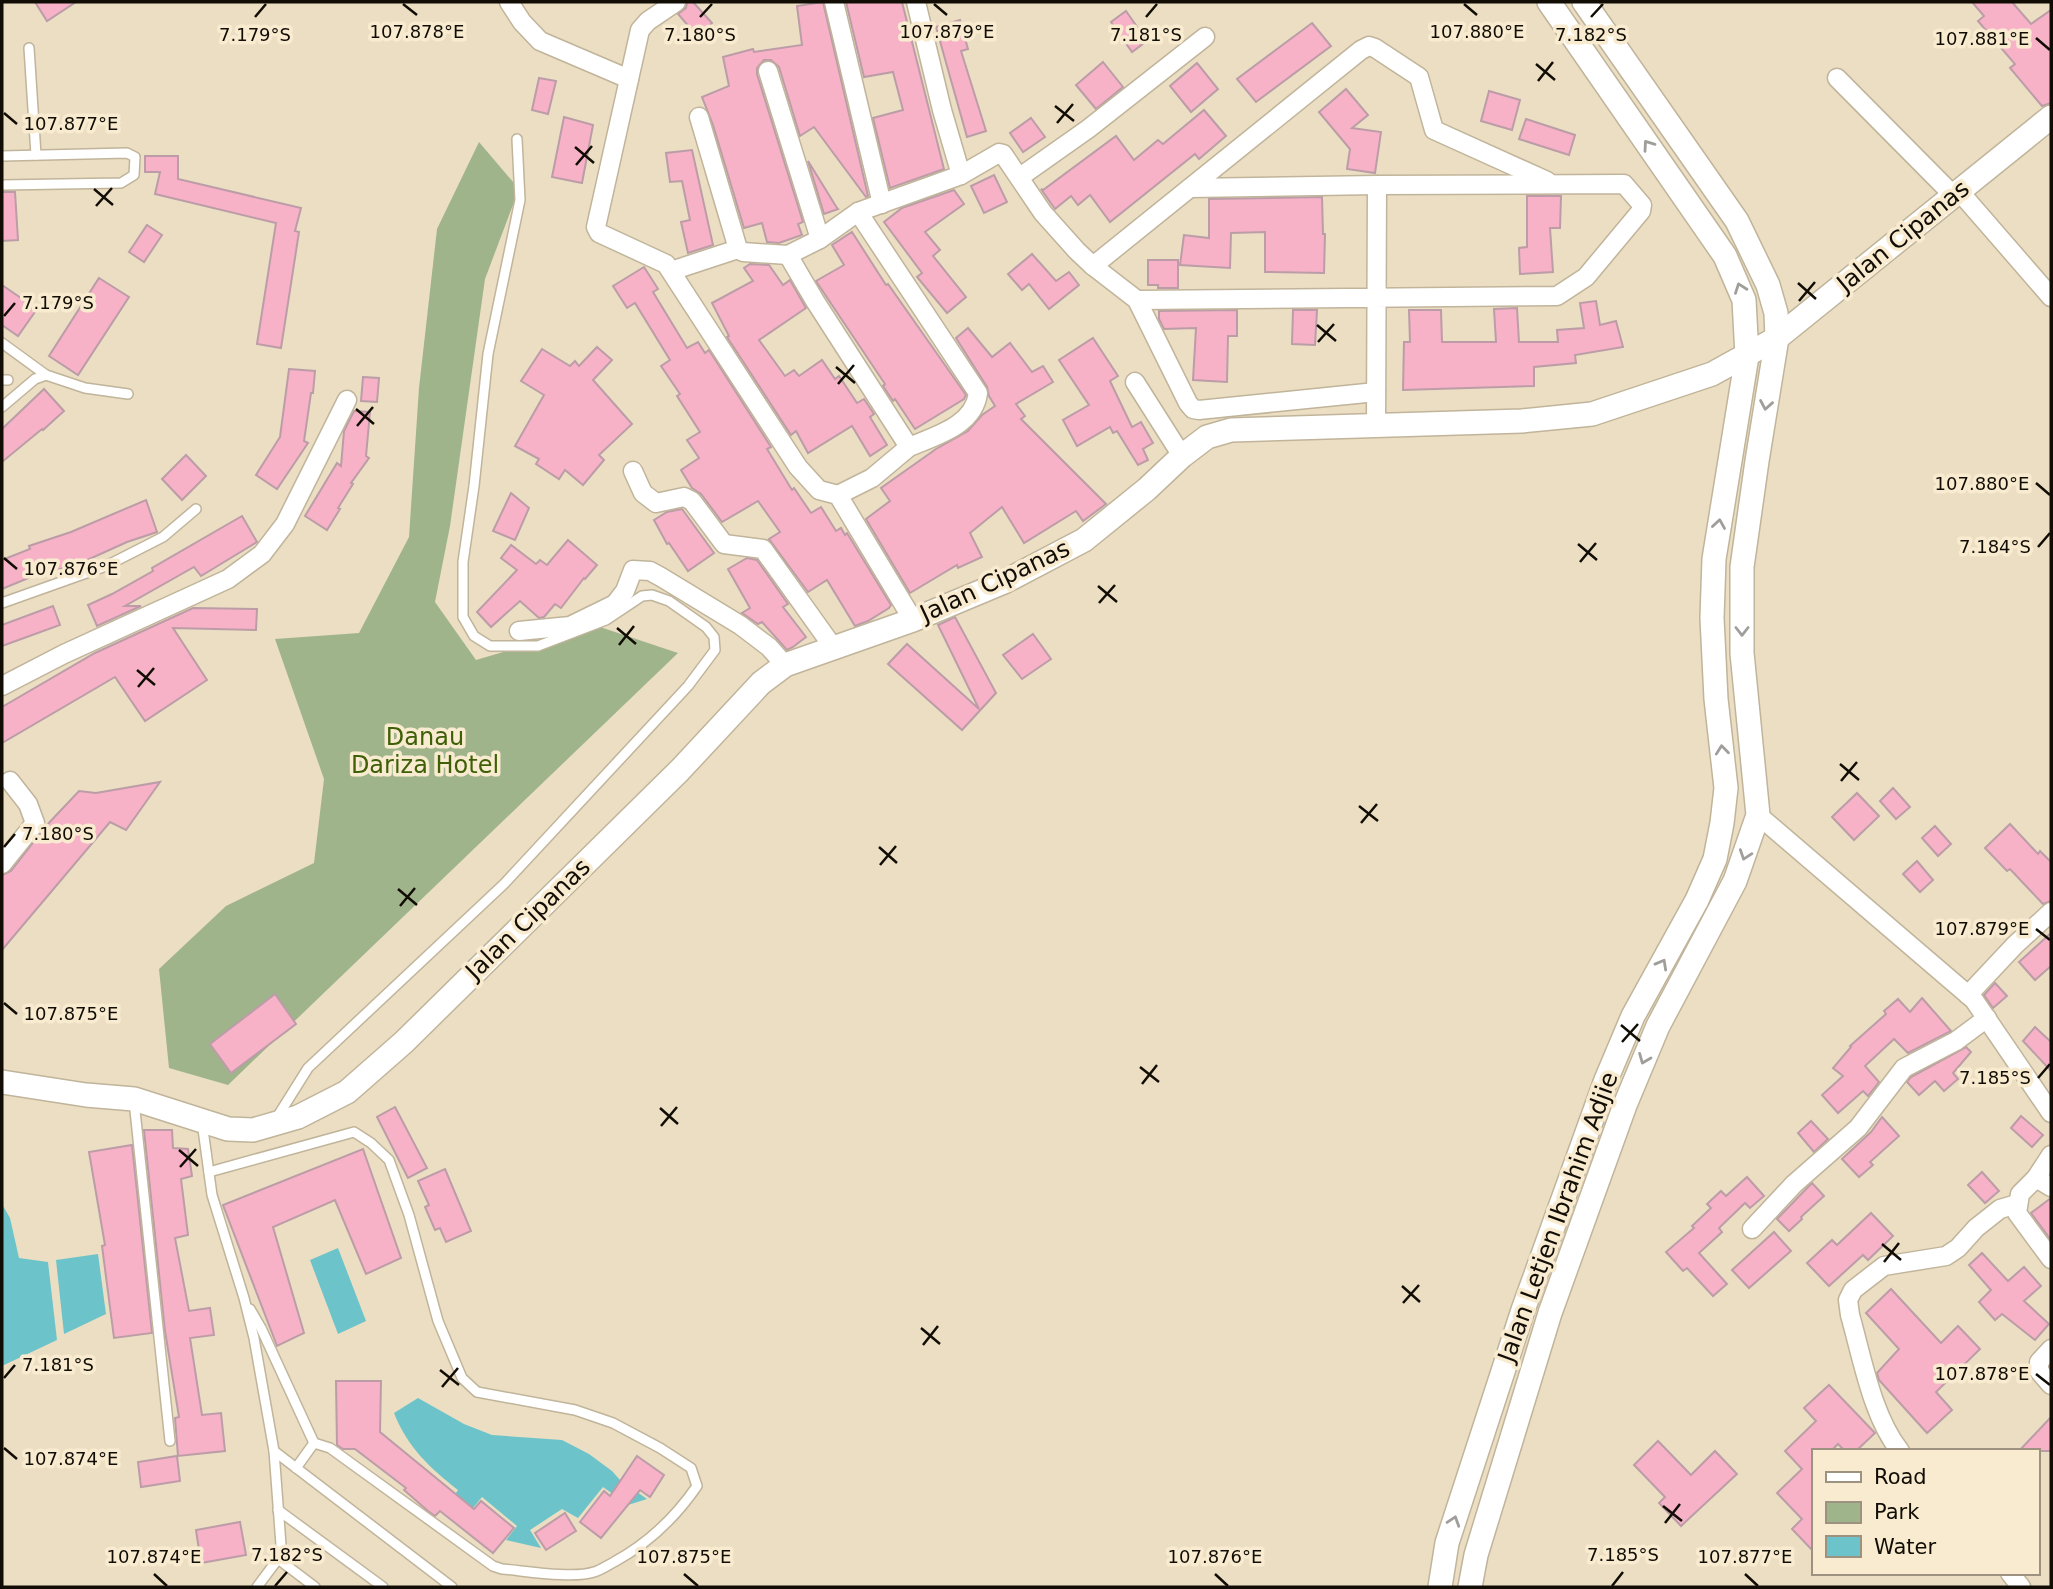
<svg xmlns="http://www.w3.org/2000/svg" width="2053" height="1589" font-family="'DejaVu Sans',sans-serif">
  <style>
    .green { fill: #a0b48c }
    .water { fill: #6cc4ca }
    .building { fill: #f7b2c8; stroke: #bc9da7; stroke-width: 2 }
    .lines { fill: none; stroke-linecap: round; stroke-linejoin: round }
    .service-casing { stroke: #c0b49a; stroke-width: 12 }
    .minor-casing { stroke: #c0b49a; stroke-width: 21 }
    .tertiary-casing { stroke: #c0b49a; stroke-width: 26 }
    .service { stroke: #fff; stroke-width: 9 }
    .minor { stroke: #fff; stroke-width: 18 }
    .tertiary { stroke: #fff; stroke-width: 23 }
    .oneway { stroke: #a09e9b }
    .ticks { fill: none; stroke: #110d05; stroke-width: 2.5 }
    .labels { text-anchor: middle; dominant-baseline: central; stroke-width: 7; stroke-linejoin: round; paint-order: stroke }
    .street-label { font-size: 24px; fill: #110d05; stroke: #f8ebd0 }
    .park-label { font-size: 24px; fill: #3e5f07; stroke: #f8ebd0 }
    .ticks-label { font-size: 18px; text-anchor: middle; fill: #110d05; stroke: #f8ebd0; stroke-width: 7; stroke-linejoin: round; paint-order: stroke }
  </style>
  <rect width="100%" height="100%" fill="#ebdec3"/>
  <polygon class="green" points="479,142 519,189 485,279 450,526 435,602 476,660 594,625 678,653 228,1085 169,1068 159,969 226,906 314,863 324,779 275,639 359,633 409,537 419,388 437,229"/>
  <g class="water">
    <polygon points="2,1204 10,1218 19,1258 48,1262 57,1340 2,1366"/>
    <polygon points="338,1248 366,1321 338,1334 310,1260"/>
    <polygon points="98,1254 106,1314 64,1334 56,1260"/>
    <path d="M418,1398l46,26 28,11 70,5 27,14 23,17 8,9 27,19 -19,6 -25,-18 -25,31 -16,-9 -32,21 11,18 -35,-8 11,-14 -35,-29 -14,17 -17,-14 7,-10c-28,-22 -50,-42 -64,-77z"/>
  </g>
  <g class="building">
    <polygon points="35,2 76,2 47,21"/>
    <polygon points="687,2 693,2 712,23 697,36 678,14 686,8"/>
    <polygon points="823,2 868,196 866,197 814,127 800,136 779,67 771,60 764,60 757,68 757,74 803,222 798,224 802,235 779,243 767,242 762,223 744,228 713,125 702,97 729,86 723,57 753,49 754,52 802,45 797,6"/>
    <polygon points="846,2 902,2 944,169 890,188 873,118 903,110 893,72 864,77"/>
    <polygon points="1972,2 2012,2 2031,24 2051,10 2051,103 2042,106 2010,68 2015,64 1978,21 1984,16"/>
    <polygon points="1126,11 1147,41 1132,52 1111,22"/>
    <polygon points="960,20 968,49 961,51 986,131 967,137 936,27"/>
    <polygon points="1312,23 1331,46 1256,102 1237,79"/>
    <polygon points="1103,62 1123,87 1096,109 1076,85"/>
    <polygon points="1197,63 1218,89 1191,112 1170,86"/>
    <polygon points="539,78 556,81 548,114 532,110"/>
    <polygon points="1346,89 1368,115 1352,128 1381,132 1375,173 1347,169 1350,149 1319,112"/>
    <polygon points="1489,91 1520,100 1512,130 1481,121"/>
    <polygon points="1204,110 1226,136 1199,159 1195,154 1110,222 1090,195 1078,205 1071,196 1055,209 1041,189 1043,190 1116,136 1134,160 1158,140 1163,144"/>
    <polygon points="564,117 593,125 582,183 552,177"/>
    <polygon points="1031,118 1045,137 1023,152 1010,133"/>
    <polygon points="1526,119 1575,135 1569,155 1519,139"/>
    <polygon points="692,150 713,245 688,253 681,222 690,220 682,181 670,182 666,153"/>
    <polygon points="145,156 178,156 178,179 301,208 295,231 299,232 281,348 257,344 276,223 155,194 160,172 145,172"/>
    <polygon points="808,161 837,208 838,209 824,214"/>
    <polygon points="994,175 1007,202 984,213 971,186"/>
    <polygon points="954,190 964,204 925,232 940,250 933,256 966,297 947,313 917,277 922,273 884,222 902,208"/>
    <polygon points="2,192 15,192 18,240 2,241"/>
    <polygon points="1527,196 1561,196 1560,228 1550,228 1553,272 1520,274 1519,248 1527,247"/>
    <polygon points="1322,197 1323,234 1325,234 1324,273 1265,272 1265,232 1231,233 1230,268 1180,265 1184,235 1209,238 1209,199"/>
    <polygon points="147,225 162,235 144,262 129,252"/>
    <polygon points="852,232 886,285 888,284 966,395 964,399 915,429 895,399 893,401 883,386 885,384 816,281 844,265 832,245"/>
    <polygon points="1032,254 1056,281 1069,272 1079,285 1049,309 1029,284 1022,290 1008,274"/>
    <polygon points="1148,260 1178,260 1178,288 1158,288 1158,285 1148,285"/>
    <polygon points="750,264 769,265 783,285 790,280 806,308 759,340 785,376 794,370 799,376 822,360 835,379 839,376 857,403 864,399 874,414 870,417 887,445 870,456 852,426 808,453 796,431 791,435 727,337 729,336 712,303 753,281 744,268"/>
    <polygon points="644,267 658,289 653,292 687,348 698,342 705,353 709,350 771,447 767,449 792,490 794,488 811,513 821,507 836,531 841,528 845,535 847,533 891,605 889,608 868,621 855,626 827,580 808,592 769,539 780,532 758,501 722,522 701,494 692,488 681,470 699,458 687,440 700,432 677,396 680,394 661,366 670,360 635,303 627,308 613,286"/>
    <polygon points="99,278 129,297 78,375 49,356"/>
    <polygon points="2,285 37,309 18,336 2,325"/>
    <polygon points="1596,301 1600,325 1616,321 1623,347 1575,355 1576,363 1534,367 1534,386 1403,390 1404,342 1410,342 1409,310 1441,310 1442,342 1496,342 1494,309 1517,308 1519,342 1558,342 1557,330 1584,328 1580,303"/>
    <polygon points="1237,310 1237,336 1228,336 1227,382 1193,380 1196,328 1164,329 1159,319 1159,311"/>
    <polygon points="1293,310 1317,310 1315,345 1292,344"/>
    <polygon points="968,328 992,357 1010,343 1032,372 1043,366 1053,382 1016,404 1025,416 1021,419 1106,504 1083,521 1076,511 1024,543 1002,507 970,533 982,557 958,568 957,565 910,593 866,519 890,501 881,488 936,449 968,431 982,415 995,406 989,396 987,387 956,338"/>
    <polygon points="1093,338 1118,376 1110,381 1132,427 1141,422 1153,443 1143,449 1148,460 1138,465 1117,431 1113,433 1110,427 1077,446 1063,420 1089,405 1059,360"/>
    <polygon points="597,347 612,360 593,380 632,424 599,455 604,460 583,485 565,470 559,479 536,464 539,459 515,446 544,395 521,381 542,349 570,366 575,361 579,366"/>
    <polygon points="289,369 315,371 313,393 311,393 304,441 308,443 277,489 256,475 280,437"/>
    <polygon points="363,377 379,378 377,402 361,401"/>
    <polygon points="44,389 64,411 43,430 42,429 2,462 2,429"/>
    <polygon points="354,411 370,412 366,456 369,458 351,483 353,484 338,508 340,509 327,530 305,516 337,463 341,466 344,431"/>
    <polygon points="186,455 206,476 182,500 162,479"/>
    <polygon points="511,493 529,508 515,540 493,531"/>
    <polygon points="146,500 157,532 127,542 85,561 39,576 38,574 2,589 2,560 30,549 29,546 71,532"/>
    <polygon points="682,509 714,553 688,571 669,543 667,544 654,520 667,512"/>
    <polygon points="242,516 257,542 201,576 194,567 125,606 141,606 97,626 88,605 112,594 153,571 152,568"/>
    <polygon points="568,540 597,565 585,579 584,578 561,608 555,604 544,617 539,618 520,601 491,627 477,612 517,570 501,558 511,545 536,564 540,560 547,565"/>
    <polygon points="747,558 757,560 788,604 783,607 806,637 793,647 787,650 762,622 758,624 742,613 750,608 728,569"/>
    <polygon points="53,606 60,625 2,646 2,625"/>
    <polygon points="193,608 257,609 256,630 173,628 207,680 145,721 115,677 2,743 2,707 95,653"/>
    <polygon points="955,617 996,693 962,730 888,664 907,644 979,709 938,625"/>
    <polygon points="1033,634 1051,659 1022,679 1003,655"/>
    <polygon points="160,782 126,830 110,822 2,950 2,875 11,871 46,826 79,791 96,793"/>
    <polygon points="1893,788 1910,807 1896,819 1880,801"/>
    <polygon points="1857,793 1879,816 1854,840 1832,817"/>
    <polygon points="2010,824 2038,854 2040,851 2051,862 2051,901 2043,904 2010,869 2007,871 1985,848"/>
    <polygon points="1935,826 1951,844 1938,856 1922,838"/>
    <polygon points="1917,861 1933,880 1920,892 1903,874"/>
    <polygon points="2051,933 2051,966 2035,980 2019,962"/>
    <polygon points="1995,983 2007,996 1993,1008 1984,995"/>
    <polygon points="275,994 296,1024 231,1073 210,1044"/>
    <polygon points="1922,998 1951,1031 1908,1053 1894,1039 1865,1066 1879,1082 1868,1096 1863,1091 1838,1113 1822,1095 1843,1076 1833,1068 1851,1047 1850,1046 1886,1014 1884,1011 1898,999 1910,1012"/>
    <polygon points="2035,1027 2051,1042 2051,1071 2023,1041"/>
    <polygon points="1966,1047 1971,1052 1953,1073 1958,1079 1944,1091 1935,1081 1919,1095 1907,1082 1911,1077"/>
    <polygon points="395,1107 427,1168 408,1178 377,1117"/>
    <polygon points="2021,1116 2043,1135 2032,1147 2011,1128"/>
    <polygon points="1882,1117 1899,1136 1870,1162 1873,1165 1859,1177 1842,1159 1871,1132"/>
    <polygon points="1811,1121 1828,1139 1814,1152 1798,1133"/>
    <polygon points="144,1130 172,1130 173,1148 188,1149 192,1176 181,1179 188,1235 175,1238 189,1311 210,1308 214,1335 190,1338 202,1415 221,1413 225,1451 178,1456 175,1418 179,1417 165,1331"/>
    <polygon points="132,1145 152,1333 114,1338 102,1246 105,1245 89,1152"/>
    <polygon points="363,1149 401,1258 366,1274 335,1200 273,1227 304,1333 277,1346 223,1205"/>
    <polygon points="445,1169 471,1231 446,1242 440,1228 435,1230 425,1207 429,1205 418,1181"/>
    <polygon points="1982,1172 1999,1191 1985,1203 1968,1185"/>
    <polygon points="1747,1177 1764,1196 1750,1208 1745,1203 1719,1228 1722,1232 1699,1253 1727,1284 1713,1296 1687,1268 1683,1271 1666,1252 1694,1228 1692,1226 1711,1208 1707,1204 1721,1191 1726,1196"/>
    <polygon points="1812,1183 1824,1196 1801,1217 1802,1219 1789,1231 1777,1219"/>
    <polygon points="2051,1198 2051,1240 2031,1213"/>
    <polygon points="1871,1213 1893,1236 1868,1260 1863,1255 1829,1286 1807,1263 1832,1240 1837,1245"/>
    <polygon points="1774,1232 1791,1251 1749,1288 1732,1270"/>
    <polygon points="1982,1253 2008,1281 2024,1267 2041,1286 2024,1301 2049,1324 2035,1340 2002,1314 1995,1320 1979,1302 1991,1290 1969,1265"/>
    <polygon points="1891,1289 1941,1343 1958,1326 1980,1349 1936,1392 1952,1410 1927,1433 1879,1380 1877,1373 1899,1349 1866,1313"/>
    <polygon points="336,1381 381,1381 380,1432 474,1509 481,1501 514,1528 493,1553 440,1511 435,1516 428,1511 404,1490 406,1488 355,1449 343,1449 337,1445"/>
    <polygon points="1829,1385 1875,1433 1856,1451 1845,1451 1838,1444 1831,1451 1813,1451 1813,1551 1792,1529 1802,1519 1777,1493 1802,1469 1785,1451 1816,1421 1804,1408"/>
    <polygon points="2051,1417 2051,1451 2019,1451"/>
    <polygon points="1658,1441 1691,1475 1715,1451 1737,1474 1681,1526 1659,1503 1665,1497 1634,1465"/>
    <polygon points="177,1456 180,1481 141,1487 138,1462"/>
    <polygon points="637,1456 664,1475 650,1497 640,1490 601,1538 580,1522 604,1491 610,1496"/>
    <polygon points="565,1513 576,1531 546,1550 535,1533"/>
    <polygon points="240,1522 246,1555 201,1563 196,1530"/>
  </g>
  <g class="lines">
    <g class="service-casing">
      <g id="service">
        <polyline points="29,48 36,155"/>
        <polyline points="2,156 127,153 135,157 134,175 121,183 2,185"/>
        <polyline points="2,343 46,375"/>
        <polyline points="2,380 8,380"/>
        <polyline points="2,407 35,379 46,375 85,388 128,394"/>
        <polyline points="2,603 106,566 163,537 196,509"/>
        <polyline points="134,1101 170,1441"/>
        <polyline points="276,1119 308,1068 504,884 688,686 715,650 714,637 706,627 669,601 652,595 642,596 606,620 538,646 490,646 474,636 463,617 463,562 474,486 488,354 520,200 517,139"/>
        <polyline points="202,1122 212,1195 244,1298 254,1338 274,1451 281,1545 278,1559 257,1587"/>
        <path d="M209,1172l145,-40 17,11 18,17 20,55 29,106 24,57 15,14 98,18 38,13 47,25 31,20 6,18c-22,32 -48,57 -83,76 -6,3 -13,8 -20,10 -21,7 -68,-1 -92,-3l-9,-3 -163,-118 -16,-5 -18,25"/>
        <polyline points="250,1309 261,1328 314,1443"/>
        <polyline points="274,1451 452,1587"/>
        <polyline points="278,1510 383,1587"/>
        <polyline points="278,1559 315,1587"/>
      </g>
    </g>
    <g class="minor-casing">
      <g id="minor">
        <polyline points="509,2 522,22 540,41 629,79"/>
        <polyline points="676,2 648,21 640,30 596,227 599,233 666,264 798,467 819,490 838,495 913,620"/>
        <polyline points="834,2 882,204"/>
        <polyline points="916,2 942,110 961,175"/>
        <polyline points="768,71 820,239 788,255"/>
        <polyline points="1837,78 1953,195"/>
        <polyline points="699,117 738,249 743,252 788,255"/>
        <polyline points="1020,177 1088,129 1205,37"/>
        <polyline points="1190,188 1377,185"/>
        <polyline points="1959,191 2051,297"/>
        <path d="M858,212l120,181c-4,33 -43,43 -69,54"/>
        <polyline points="820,239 858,212 961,175 999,153 1003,154 1043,213 1077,251 1093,266 1137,300 1188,403 1193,409 1199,410 1376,392"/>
        <polyline points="788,255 815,301 909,447 872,478 838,495"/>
        <polyline points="1093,266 1361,50 1369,46 1375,48 1419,77 1434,130 1547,181"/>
        <polyline points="671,271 738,249"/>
        <polyline points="1137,300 1557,296 1586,277 1641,211 1642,205 1624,184 1377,185 1376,427"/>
        <polyline points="1135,382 1182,456"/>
        <polyline points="633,471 643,493 656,503 684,497 692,501 724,544 763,549 833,647"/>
        <polyline points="519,631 570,626 615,604 625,591 633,570 650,571 661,577 740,625 769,647 785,665"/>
        <polyline points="2,686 64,654 228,579 262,554 285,524 347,400"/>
        <polyline points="1758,815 1974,1000 2051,1113"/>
        <polyline points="2,864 35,823 28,804 10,781"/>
        <polyline points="1968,995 2015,945 2051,912"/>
        <polyline points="2051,1155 2036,1178 2020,1194 2017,1213 2051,1259"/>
        <polyline points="2036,1178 2051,1187"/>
        <polyline points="1752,1229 1794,1184 1858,1128 1904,1068 1956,1041 1987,1018"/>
        <polyline points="2051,1349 2039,1362 2039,1371 2051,1385"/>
        <path d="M1900,1451c-28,-35 -38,-94 -50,-136l-2,-15 5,-10 31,-24 62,-10 12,-8 18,-20 24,-19 17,-5"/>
        <polyline points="2010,1573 2021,1587"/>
      </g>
    </g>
    <g class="tertiary-casing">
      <g id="tertiary">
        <polyline points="2,1082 86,1095 134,1099 228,1129 253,1130 298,1117 347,1092 404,1042 680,770 761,683 785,665 913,620 1004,582 1084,540 1147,489 1182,456 1207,437 1231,430 1522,421 1592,414 1712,374 1777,338 2051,117"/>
        <polyline points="1440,1587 1447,1543 1523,1310 1606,1080 1633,1016 1697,900 1715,859 1722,823 1726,788 1716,699 1712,618 1714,559 1747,356 1744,300 1725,256 1549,2"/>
        <polyline points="1470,1587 1476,1555 1550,1313 1625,1105 1658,1026 1735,881 1758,815 1742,653 1742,567 1757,461 1777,338 1776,313 1768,285 1737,221 1584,2"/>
      </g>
    </g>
    <use href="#service" class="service"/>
    <use href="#minor" class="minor"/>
    <use href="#tertiary" class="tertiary"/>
  </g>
  <defs><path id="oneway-chevron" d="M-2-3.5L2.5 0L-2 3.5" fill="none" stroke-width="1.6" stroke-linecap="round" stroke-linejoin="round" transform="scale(1.75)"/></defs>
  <g class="oneway">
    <use href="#oneway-chevron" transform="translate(1648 145) rotate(-125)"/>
    <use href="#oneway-chevron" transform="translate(1740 288) rotate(-110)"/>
    <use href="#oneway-chevron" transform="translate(1766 405) rotate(100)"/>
    <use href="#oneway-chevron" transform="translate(1719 524) rotate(-81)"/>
    <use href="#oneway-chevron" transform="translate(1742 631) rotate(90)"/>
    <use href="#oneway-chevron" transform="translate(1722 750) rotate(-96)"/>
    <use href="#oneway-chevron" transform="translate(1745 855) rotate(109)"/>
    <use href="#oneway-chevron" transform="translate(1662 964) rotate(-61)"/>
    <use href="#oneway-chevron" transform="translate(1644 1059) rotate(112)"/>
    <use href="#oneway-chevron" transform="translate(1454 1521) rotate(-72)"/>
  </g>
  <path class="ticks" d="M403,4l14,11M934,4l13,11M1464,4l13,11M255,17l11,-13M700,17l12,-13M1146,17l11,-13M1591,17l12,-13M2036,38l14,12M1536,64l19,16M1538,81l15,-19M1055,106l19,15M4,113l13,11M1057,123l16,-19M575,147l19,16M576,165l16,-19M94,189l19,16M96,206l16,-18M1798,283l18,16M1799,301l16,-19M4,316l11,-13M1317,325l19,16M1318,342l16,-18M836,367l19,16M838,384l16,-19M356,409l18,15M357,426l16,-19M2036,483l14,12M1578,544l19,16M2038,547l12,-14M4,558l13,11M1580,562l16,-19M1098,586l19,16M1099,603l16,-18M617,628l19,16M619,645l15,-19M137,670l18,15M138,687l16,-19M1840,764l19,16M1841,781l16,-19M1359,806l19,15M1361,823l16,-19M4,847l11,-13M879,847l18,16M880,865l16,-19M398,889l19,16M400,906l15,-18M2036,929l14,11M4,1003l13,11M1621,1025l19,16M1622,1042l16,-18M1140,1067l19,15M2038,1078l12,-14M1142,1084l15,-19M660,1108l18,16M661,1126l16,-19M179,1150l19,16M180,1167l16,-18M1882,1244l19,16M1884,1262l15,-19M1402,1286l18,16M1403,1303l16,-18M921,1328l19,16M923,1345l15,-19M440,1370l19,15M2036,1374l14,11M4,1378l11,-13M442,1387l16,-19M4,1448l13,11M1663,1506l19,15M1665,1523l15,-19M154,1574l13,12M684,1574l14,12M1215,1574l13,12M1745,1574l13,12M275,1586l12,-14M1612,1586l11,-14"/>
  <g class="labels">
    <g class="street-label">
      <text transform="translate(1903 236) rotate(-39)">Jalan Cipanas</text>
      <text transform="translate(995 581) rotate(-25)">Jalan Cipanas</text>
      <text transform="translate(528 919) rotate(-44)">Jalan Cipanas</text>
      <text transform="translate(1558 1217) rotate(-70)">Jalan Letjen Ibrahim Adjie</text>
    </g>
    <g class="park-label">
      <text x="425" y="737">Danau<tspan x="425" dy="28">Dariza Hotel</tspan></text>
    </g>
  </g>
  <g class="ticks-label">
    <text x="417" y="38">107.878°E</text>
    <text x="947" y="38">107.879°E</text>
    <text x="1477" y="38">107.880°E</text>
    <text x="255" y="41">7.179°S</text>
    <text x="700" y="41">7.180°S</text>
    <text x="1146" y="41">7.181°S</text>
    <text x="1591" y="41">7.182°S</text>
    <text x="1982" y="45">107.881°E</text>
    <text x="71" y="130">107.877°E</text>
    <text x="58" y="309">7.179°S</text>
    <text x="1982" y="490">107.880°E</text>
    <text x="1995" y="553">7.184°S</text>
    <text x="71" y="575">107.876°E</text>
    <text x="58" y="840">7.180°S</text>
    <text x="1982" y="935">107.879°E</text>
    <text x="71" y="1020">107.875°E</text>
    <text x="1995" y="1084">7.185°S</text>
    <text x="58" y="1371">7.181°S</text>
    <text x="1982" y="1380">107.878°E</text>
    <text x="71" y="1465">107.874°E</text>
    <text x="287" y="1561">7.182°S</text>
    <text x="1623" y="1561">7.185°S</text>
    <text x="154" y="1563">107.874°E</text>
    <text x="684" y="1563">107.875°E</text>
    <text x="1215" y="1563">107.876°E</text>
    <text x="1745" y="1563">107.877°E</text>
  </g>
  <rect width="2053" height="1589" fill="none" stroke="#110d05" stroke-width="7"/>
  <rect x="1812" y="1449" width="228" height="126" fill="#f8ebd0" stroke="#9c927f" stroke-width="2"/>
  <rect x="1826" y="1472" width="35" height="10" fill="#ffffff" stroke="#9c927f" stroke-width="2"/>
  <text x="1874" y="1484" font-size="21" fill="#110d05">Road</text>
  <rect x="1826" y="1502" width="35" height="21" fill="#a0b48c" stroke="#9c927f" stroke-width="2"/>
  <text x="1874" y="1519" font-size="21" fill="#110d05">Park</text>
  <rect x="1826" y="1536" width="35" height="21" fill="#6cc4ca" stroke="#9c927f" stroke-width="2"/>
  <text x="1874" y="1554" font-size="21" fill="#110d05">Water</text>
</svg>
